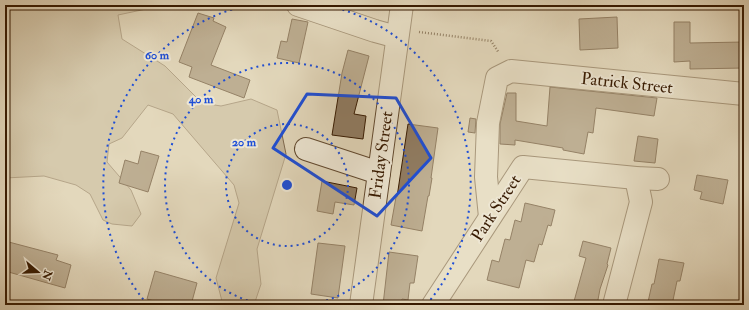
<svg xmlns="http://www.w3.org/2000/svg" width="749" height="310" font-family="'IM FELL Double Pica',serif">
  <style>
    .green { fill: #c6b89c; stroke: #7e684e }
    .building { fill: #907c62; stroke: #361900 }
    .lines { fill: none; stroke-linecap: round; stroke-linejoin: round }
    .minor-casing { stroke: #61492f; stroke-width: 24 }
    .path { stroke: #361900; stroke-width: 2.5; stroke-dasharray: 1 2; stroke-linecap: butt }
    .minor { stroke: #ede6d3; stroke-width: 22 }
    .marked { fill: none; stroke: #1d4ed8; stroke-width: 3; stroke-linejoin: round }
    .ring { fill: none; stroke: #1d4ed8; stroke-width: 2; stroke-dasharray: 2 4 }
    .labels { text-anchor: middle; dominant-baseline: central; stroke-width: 4; stroke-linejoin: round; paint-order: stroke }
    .street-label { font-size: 17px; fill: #361900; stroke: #ede6d3 }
    .centre { fill: #1d4ed8; stroke: #ede6d3; stroke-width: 2 }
    .ring-label { font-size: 12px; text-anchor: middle; font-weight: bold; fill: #1d4ed8; stroke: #ede6d3; stroke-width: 4; stroke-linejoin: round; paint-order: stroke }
  </style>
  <rect width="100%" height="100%" fill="#e3d8bc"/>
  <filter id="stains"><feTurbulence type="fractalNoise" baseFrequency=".005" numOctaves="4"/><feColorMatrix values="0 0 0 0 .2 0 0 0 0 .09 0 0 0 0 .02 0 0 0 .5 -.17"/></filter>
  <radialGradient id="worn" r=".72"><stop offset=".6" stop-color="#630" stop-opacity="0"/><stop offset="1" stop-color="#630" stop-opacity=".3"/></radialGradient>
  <polygon class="green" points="5,5 165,5 118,15 122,39 165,66 202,103 221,106 251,99 277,110 286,154 257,249 261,284 254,305 223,305 216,278 239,203 234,185 173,114 148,105 122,138 109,144 107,162 131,190 141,214 132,226 112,224 103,220 90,194 76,185 44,176 5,178"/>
  <g class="building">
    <polygon points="198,13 214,18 213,21 226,27 211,65 250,80 244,98 189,77 192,67 179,62"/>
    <polygon points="617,17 618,48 580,50 579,19"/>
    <polygon points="292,19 308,22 299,63 277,58 281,41 287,42"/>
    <polygon points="674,22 690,22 690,43 744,42 744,68 690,69 690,61 674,62"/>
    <polygon points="348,50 369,56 354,114 366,116 363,139 332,135 342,73"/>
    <polygon points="550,87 657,98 654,116 596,108 593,133 588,132 584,154 563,150 563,148 515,140 515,145 500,144 500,124 507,93 516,93 516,121 547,126"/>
    <polygon points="470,118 476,119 475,133 468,132"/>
    <polygon points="408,124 438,128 431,178 432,178 429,196 428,196 422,231 391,225 396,197 397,197"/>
    <polygon points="638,136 658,139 655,163 634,161"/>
    <polygon points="141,151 159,156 148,192 119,183 125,160 138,164"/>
    <polygon points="697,175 728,180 723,204 700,199 702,192 694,190"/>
    <polygon points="322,181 357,188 354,205 335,202 333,214 317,211"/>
    <polygon points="525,203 555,210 551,226 548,225 542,245 539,244 534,262 526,260 519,288 487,280 492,260 499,262 505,239 510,240 515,220 521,222"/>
    <polygon points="5,241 58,255 56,260 71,265 65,288 5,271"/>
    <polygon points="583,241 611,248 607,264 608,265 600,289 597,305 573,305 586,258 579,256"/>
    <polygon points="318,243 345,246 338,298 311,294"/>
    <polygon points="389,252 418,256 414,283 410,283 408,300 402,299 401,305 383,305"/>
    <polygon points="659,259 684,263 680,281 677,281 672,305 661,305 648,302 652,284 654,284"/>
    <polygon points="155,271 197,283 191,305 167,305 147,299"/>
  </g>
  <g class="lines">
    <g class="minor-casing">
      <g id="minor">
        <polyline points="298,5 375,31 397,37"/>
        <polyline points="306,149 379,173"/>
        <polyline points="490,217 486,177 488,123 497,78 511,71 744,94"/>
        <polyline points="361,305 402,5"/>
        <polyline points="433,305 523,167 636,178 658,179"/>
        <polyline points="614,305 641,202 636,178"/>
      </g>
    </g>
    <polyline class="path" points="419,32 491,41 499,53"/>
    <use href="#minor" class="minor"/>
  </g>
  <path d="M0 0H749V310H0ZM307,94l89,4 35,60 -54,58 -104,-68z" fill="#e3d8bc" fill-opacity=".55" fill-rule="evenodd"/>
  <path class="marked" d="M307,94l89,4 35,60 -54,58 -104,-68z"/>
  <g class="ring">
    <circle cx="287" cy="185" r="61"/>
    <path d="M265 305A122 122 0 1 1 309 305"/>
    <path d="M147 304A184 184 0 0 1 249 5M325 5A184 184 0 0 1 427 304"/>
  </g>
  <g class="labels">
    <g class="street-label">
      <text transform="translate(627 83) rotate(6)">Patrick Street</text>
      <text transform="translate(381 155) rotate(-82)">Friday Street</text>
      <text transform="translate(496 208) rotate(-57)">Park Street</text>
    </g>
  </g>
  <circle cx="287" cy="185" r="6" class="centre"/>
  <g class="ring-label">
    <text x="157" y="59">60 m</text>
    <text x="201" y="103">40 m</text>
    <text x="244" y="146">20 m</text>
  </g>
  <rect width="749" height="310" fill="none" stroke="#e3d8bc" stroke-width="20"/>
  <rect x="6" y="6" width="737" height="298" fill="none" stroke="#361900" stroke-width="2"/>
  <rect x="10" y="10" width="729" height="290" fill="none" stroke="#361900"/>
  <g transform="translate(38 272) rotate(109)" stroke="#ede6d3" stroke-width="3" paint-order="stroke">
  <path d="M0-3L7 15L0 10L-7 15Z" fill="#361900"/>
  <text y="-6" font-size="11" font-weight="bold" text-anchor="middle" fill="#361900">N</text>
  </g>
  <rect width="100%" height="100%" filter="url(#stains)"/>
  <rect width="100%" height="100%" fill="url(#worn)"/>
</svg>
